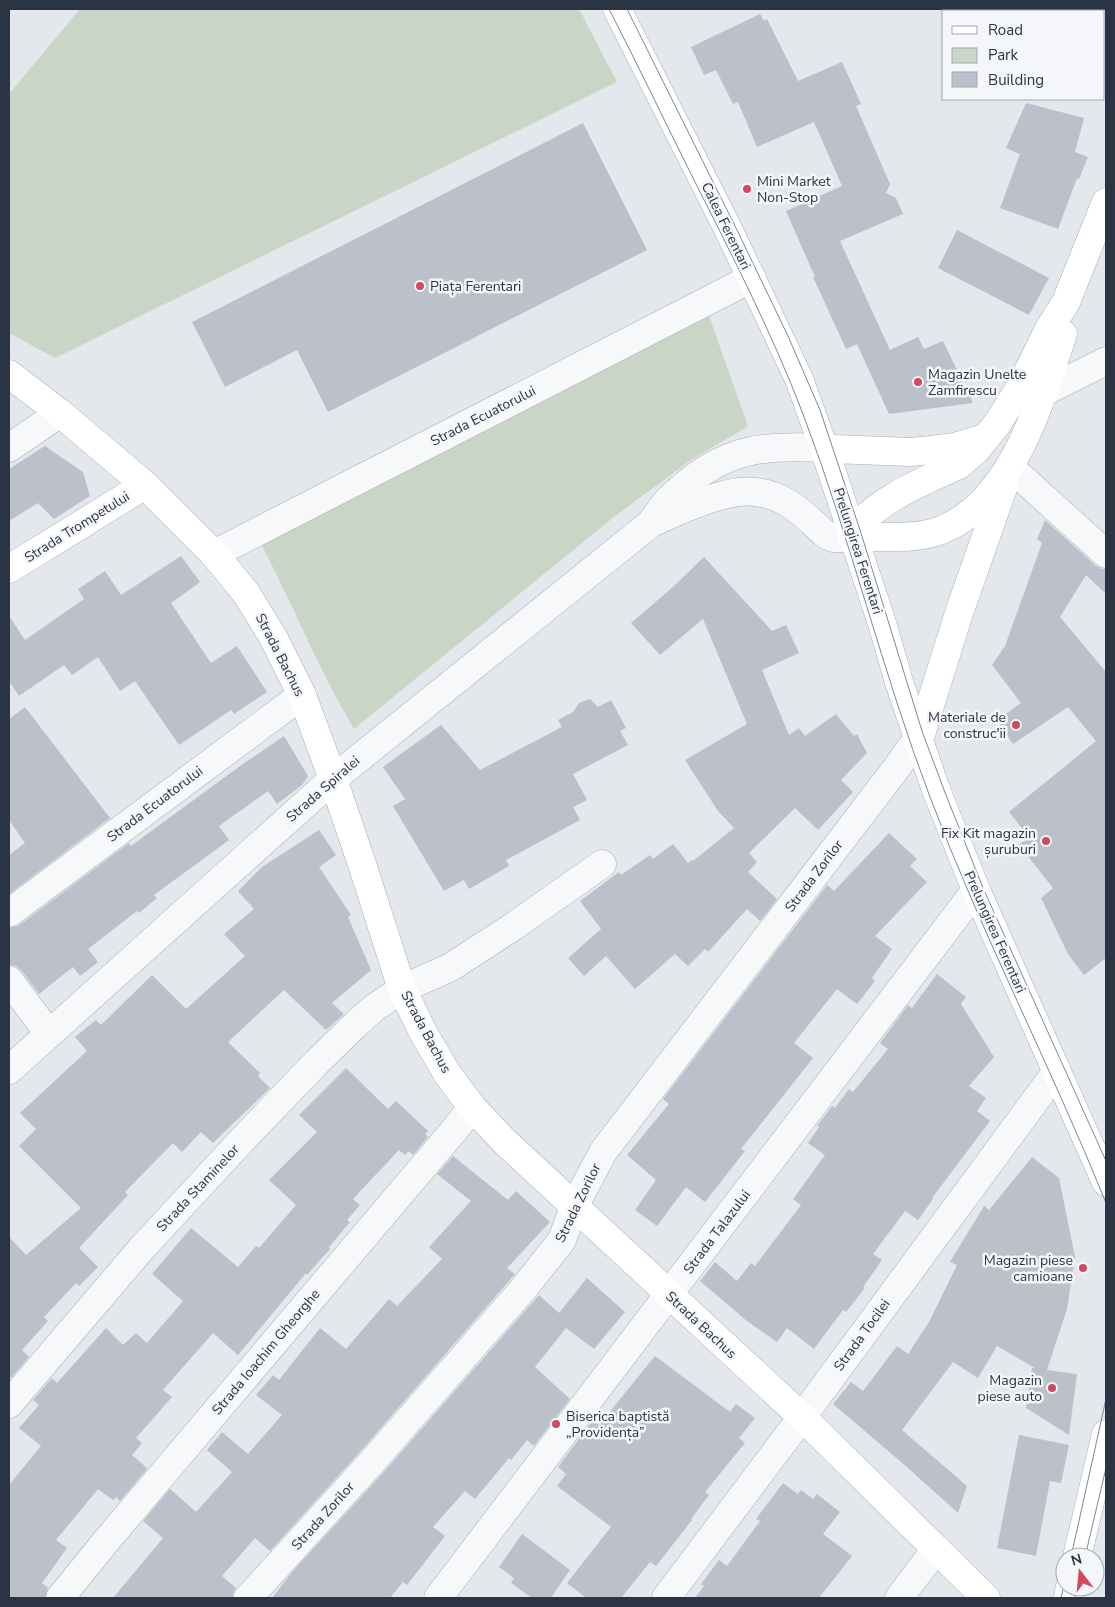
<svg xmlns="http://www.w3.org/2000/svg" width="1115" height="1607" font-family="'Nunito Sans',sans-serif">
  <style>
    .green { fill: #c9d6c5 }
    .building { fill: #bbc0ca }
    .lines { fill: none; stroke-linecap: round; stroke-linejoin: round }
    .street-casing { stroke: #a9aeb7; stroke-width: 29 }
    .secondary-casing { stroke: #a9aeb7; stroke-width: 29 }
    .street { stroke: #f7f8fa; stroke-width: 28 }
    .secondary { stroke: #fff; stroke-width: 28 }
    .tram { stroke: #7d8696; stroke-width: 1 }
    .poi-dot { fill: #d1495b; stroke: #f4f6f9; stroke-width: 2 }
    .labels { text-anchor: middle; dominant-baseline: central; stroke-width: 5; stroke-linejoin: round; paint-order: stroke }
    .poi-label { font-size: 14px; fill: #2b3445; stroke: #f4f6f9; text-anchor: start }
    .street-label { font-size: 14px; fill: #2b3445; stroke: #f4f6f9 }
  </style>
  <rect width="100%" height="100%" fill="#e4e7ec"/>
  <g class="green">
    <polygon points="80,9 579,9 617,82 55,358 9,333 9,94"/>
    <path d="M708,313l40,113 -57,34 -76,56 -261,213c-36,-60 -61,-125 -94,-187z"/>
  </g>
  <g class="building">
    <polygon points="760,14 764,21 767,19 798,81 842,62 861,104 856,106 890,184 886,193 896,198 903,214 840,241 890,350 918,337 924,349 943,341 973,403 889,414 857,344 846,349 813,277 815,277 786,211 842,186 814,122 757,147 738,102 733,104 716,70 704,75 691,47"/>
    <polygon points="1026,103 1084,118 1075,152 1088,157 1079,179 1077,178 1058,229 1000,208 1020,154 1006,148"/>
    <polygon points="583,123 647,250 328,412 297,350 225,387 192,322"/>
    <polygon points="957,230 1049,278 1029,315 938,268"/>
    <polygon points="45,446 83,472 90,496 54,519 38,503 9,521 9,469"/>
    <polygon points="1045,520 1096,566 1102,569 1106,569 1106,594 1086,575 1060,617 1106,672 1106,958 1084,975 1068,954 1041,898 1053,888 1019,845 1029,837 1009,812 1096,741 1068,707 1013,744 997,720 1021,703 992,665 1005,646 1042,543 1037,539"/>
    <polygon points="181,556 200,582 171,603 211,663 237,646 267,692 234,714 231,710 179,745 135,681 120,691 98,657 72,675 64,665 19,696 9,681 9,616 25,640 84,599 78,589 105,571 121,595"/>
    <polygon points="704,557 772,631 786,625 799,653 762,670 789,735 799,728 805,736 836,714 854,736 857,734 867,753 841,780 853,792 818,830 795,808 749,853 757,862 748,872 777,899 760,921 747,909 708,952 705,949 688,966 675,954 635,989 606,956 584,976 568,958 601,929 580,901 619,872 621,875 650,855 653,859 673,844 688,863 692,860 693,861 734,828 718,811 685,760 747,724 703,619 660,655 631,623 673,587"/>
    <polygon points="590,699 598,707 611,700 626,728 620,731 628,745 573,774 587,800 573,807 580,820 506,860 509,866 469,889 464,880 444,891 393,806 405,799 383,767 441,725 480,770 562,727 558,720 573,712 579,703"/>
    <polygon points="25,707 110,818 9,894 9,855 25,843 9,820 9,719"/>
    <polygon points="284,736 308,776 302,785 277,804 268,791 219,826 229,840 154,895 157,898 139,913 137,911 88,949 98,962 80,976 73,967 39,994 21,970 16,966 9,965 9,928 18,926 129,843 131,846 240,766"/>
    <polygon points="319,830 336,855 319,867 351,915 348,917 371,970 332,1003 344,1014 326,1030 284,990 228,1042 260,1073 258,1076 270,1088 213,1143 201,1132 182,1152 173,1143 125,1192 128,1195 79,1248 98,1267 79,1286 76,1283 44,1317 48,1321 22,1350 29,1357 11,1378 9,1376 9,1237 26,1255 81,1208 19,1146 36,1129 20,1113 87,1051 75,1037 96,1020 101,1025 152,975 186,1009 245,956 224,934 254,909 238,891 262,867"/>
    <polygon points="889,833 917,859 910,866 927,882 875,936 892,949 872,978 875,981 857,1004 837,989 794,1043 813,1058 741,1149 745,1151 705,1202 686,1187 657,1226 635,1210 656,1180 627,1155 669,1104 663,1099 827,885 834,891"/>
    <polygon points="937,974 966,997 961,1004 994,1057 969,1086 986,1098 977,1111 990,1121 932,1198 933,1199 918,1220 905,1211 873,1254 882,1260 863,1287 865,1288 846,1312 843,1310 814,1349 787,1328 777,1342 747,1321 700,1281 715,1262 737,1281 751,1263 755,1266 801,1205 793,1199 825,1155 808,1143 819,1127 817,1126 832,1106 835,1108 849,1089 853,1092 888,1049 880,1043 908,1005 912,1008"/>
    <polygon points="346,1068 388,1109 396,1101 428,1131 425,1134 428,1137 413,1155 409,1151 405,1155 399,1150 353,1199 360,1205 347,1220 350,1222 329,1247 330,1249 307,1275 306,1273 238,1355 213,1333 163,1390 172,1397 136,1438 142,1443 132,1455 147,1468 147,1469 120,1501 116,1497 113,1500 98,1489 56,1540 67,1548 42,1583 48,1588 45,1598 9,1598 9,1485 41,1446 19,1428 39,1405 33,1400 52,1378 57,1383 106,1328 123,1345 136,1333 147,1343 183,1301 152,1274 191,1228 238,1267 256,1246 259,1248 296,1205 269,1180 317,1132 299,1115"/>
    <polygon points="453,1156 508,1200 516,1191 550,1222 507,1268 515,1274 359,1453 270,1551 255,1538 222,1576 236,1588 233,1594 233,1598 113,1598 163,1538 143,1521 170,1489 196,1512 232,1472 207,1450 222,1432 248,1454 282,1415 256,1395 273,1375 279,1380 320,1328 346,1349 389,1299 397,1306 442,1259 429,1247 471,1201 437,1174"/>
    <polygon points="1032,1157 1059,1178 1075,1257 1067,1309 1047,1370 1077,1374 1069,1435 1026,1408 1032,1368 1035,1368 997,1346 978,1378 953,1362 902,1430 967,1486 958,1513 900,1461 833,1404 851,1382 863,1391 897,1346 908,1354 929,1322 957,1265 950,1262 984,1206 989,1210"/>
    <polygon points="587,1278 625,1312 594,1349 566,1328 535,1367 570,1399 534,1446 527,1440 511,1460 509,1458 475,1499 465,1491 433,1527 445,1536 407,1585 403,1582 390,1598 272,1598 293,1571 383,1473 539,1295 559,1313"/>
    <polygon points="655,1356 730,1412 736,1404 755,1418 739,1438 745,1443 705,1492 709,1495 691,1519 692,1520 656,1566 650,1562 621,1598 586,1598 567,1583 611,1527 557,1486 566,1474 558,1467 593,1420 599,1425"/>
    <polygon points="1019,1435 1069,1445 1061,1483 1050,1481 1036,1556 997,1548"/>
    <polygon points="783,1483 798,1494 801,1490 813,1499 817,1494 840,1512 823,1534 852,1556 819,1598 695,1598 704,1586 701,1584 719,1560 727,1566 760,1521 756,1519"/>
    <polygon points="522,1534 570,1570 551,1598 532,1598 511,1583 514,1578 499,1567"/>
  </g>
  <g class="lines">
    <g class="street-casing">
      <g id="street">
        <polyline points="1042,393 1106,361"/>
        <polyline points="9,448 60,413"/>
        <polyline points="1010,467 1106,554"/>
        <path d="M656,521c25,-11 71,-33 99,-29 23,2 40,14 57,30 6,5 13,14 21,16 7,1 14,-1 19,-3"/>
        <polyline points="214,554 752,278"/>
        <polyline points="9,913 302,695"/>
        <polyline points="9,980 49,1034"/>
        <path d="M9,1070l324,-291 317,-255c6,-8 12,-17 19,-25 5,-5 12,-10 17,-15 45,-37 82,-39 138,-36"/>
        <polyline points="9,1404 142,1248 243,1139 317,1062 356,1024 374,1008 402,989 451,967 514,926 602,864"/>
        <polyline points="60,1598 107,1540 456,1128 472,1107"/>
        <polyline points="248,1598 371,1463 524,1288 562,1240 574,1207 603,1152 898,766 917,739"/>
        <polyline points="438,1598 976,890"/>
        <polyline points="666,1598 802,1417 1057,1071"/>
        <polyline points="899,1598 936,1549"/>
      </g>
    </g>
    <g class="secondary-casing">
      <g id="secondary">
        <polyline points="617,9 730,233 799,379 824,448 882,623 899,682 935,787 976,890 1106,1182"/>
        <polyline points="9,374 60,413 145,485 214,554 246,593 273,637 302,695 333,779 363,867 402,989 424,1034 448,1075 472,1107 503,1140 802,1417 986,1598"/>
        <polyline points="824,448 832,449 910,452 932,450 955,447 985,438"/>
        <path d="M852,535c18,-33 74,-55 107,-70l18,-16 20,-25 24,-38 28,-57 17,-27 40,-100"/>
        <path d="M852,535c14,3 28,2 42,2 15,0 31,-1 45,-6 74,-28 101,-130 124,-197"/>
        <polyline points="9,569 145,485"/>
        <polyline points="917,739 922,731 959,613 1004,485"/>
        <polyline points="1077,1557 1106,1434"/>
        <polyline points="1068,1598 1070,1587"/>
      </g>
    </g>
    <use href="#street" class="street"/>
    <use href="#secondary" class="secondary"/>
    <g class="tram">
      <path d="M609,9c29,56 56,113 84,169 39,77 79,155 110,236 48,126 79,257 127,383 52,138 121,269 176,406"/>
      <polyline points="627,9 737,230 788,336 820,410 861,533 922,731 944,790 983,888 1106,1161"/>
      <polyline points="1071,1557 1106,1399"/>
      <polyline points="1085,1557 1106,1468"/>
      <polyline points="1061,1598 1065,1581"/>
      <polyline points="1075,1598 1078,1587"/>
    </g>
  </g>
  <g class="poi-dot">
    <circle cx="747" cy="189" r="5"/>
    <circle cx="420" cy="286" r="5"/>
    <circle cx="918" cy="382" r="5"/>
    <circle cx="1016" cy="725" r="5"/>
    <circle cx="1046" cy="841" r="5"/>
    <circle cx="1083" cy="1268" r="5"/>
    <circle cx="1052" cy="1388" r="5"/>
    <circle cx="556" cy="1424" r="5"/>
  </g>
  <g class="labels">
    <g class="poi-label">
      <text x="757" y="181">Mini Market<tspan x="757" dy="16">Non-Stop</tspan></text>
      <text x="430" y="286">Piața Ferentari</text>
      <text x="928" y="374">Magazin Unelte<tspan x="928" dy="16">Zamfirescu</tspan></text>
      <text x="1006" y="717" text-anchor="end">Materiale de<tspan x="1006" dy="16">construc'ii</tspan></text>
      <text x="1036" y="833" text-anchor="end">Fix Kit magazin<tspan x="1036" dy="16">șuruburi</tspan></text>
      <text x="1073" y="1260" text-anchor="end">Magazin piese<tspan x="1073" dy="16">camioane</tspan></text>
      <text x="1042" y="1380" text-anchor="end">Magazin<tspan x="1042" dy="16">piese auto</tspan></text>
      <text x="566" y="1416">Biserica baptistă<tspan x="566" dy="16">„Providența”</tspan></text>
    </g>
    <g class="street-label">
      <text transform="translate(726 226) rotate(64)">Calea Ferentari</text>
      <text transform="translate(483 416) rotate(-27)">Strada Ecuatorului</text>
      <text transform="translate(77 527) rotate(-32)">Strada Trompetului</text>
      <text transform="translate(858 551) rotate(72)">Prelungirea Ferentari</text>
      <text transform="translate(280 655) rotate(63)">Strada Bachus</text>
      <text transform="translate(323 789) rotate(-41)">Strada Spiralei</text>
      <text transform="translate(155 804) rotate(-37)">Strada Ecuatorului</text>
      <text transform="translate(814 876) rotate(-53)">Strada Zorilor</text>
      <text transform="translate(995 932) rotate(66)">Prelungirea Ferentari</text>
      <text transform="translate(426 1032) rotate(62)">Strada Bachus</text>
      <text transform="translate(198 1188) rotate(-47)">Strada Staminelor</text>
      <text transform="translate(578 1203) rotate(-64)">Strada Zorilor</text>
      <text transform="translate(717 1232) rotate(-53)">Strada Talazului</text>
      <text transform="translate(701 1325) rotate(43)">Strada Bachus</text>
      <text transform="translate(862 1335) rotate(-54)">Strada Tocilei</text>
      <text transform="translate(266 1352) rotate(-50)">Strada Ioachim Gheorghe</text>
      <text transform="translate(323 1516) rotate(-48)">Strada Zorilor</text>
    </g>
  </g>
  <rect width="1115" height="1607" fill="none" stroke="#2b3445" stroke-width="20"/>
  <rect x="942" y="10" width="162" height="90" fill="#f4f6f9" stroke="#a4a8b1"/>
  <rect x="952" y="26" width="25" height="8" fill="#ffffff" stroke="#a4a8b1"/>
  <text x="988" y="35" font-size="15" fill="#2b3445">Road</text>
  <rect x="952" y="48" width="25" height="15" fill="#c9d6c5" stroke="#a4a8b1"/>
  <text x="988" y="60" font-size="15" fill="#2b3445">Park</text>
  <rect x="952" y="72" width="25" height="15" fill="#bbc0ca" stroke="#a4a8b1"/>
  <text x="988" y="85" font-size="15" fill="#2b3445">Building</text>
  <g transform="translate(1080 1572) rotate(344)"><circle r="24" fill="#f4f6f9" stroke="#a4a8b1"/>
  <path d="M0-4L9 19L0 12L-9 19Z" fill="#d1495b"/>
  <text y="-8" font-size="14" font-weight="bold" text-anchor="middle" fill="#2b3445">N</text>
  </g>
</svg>
